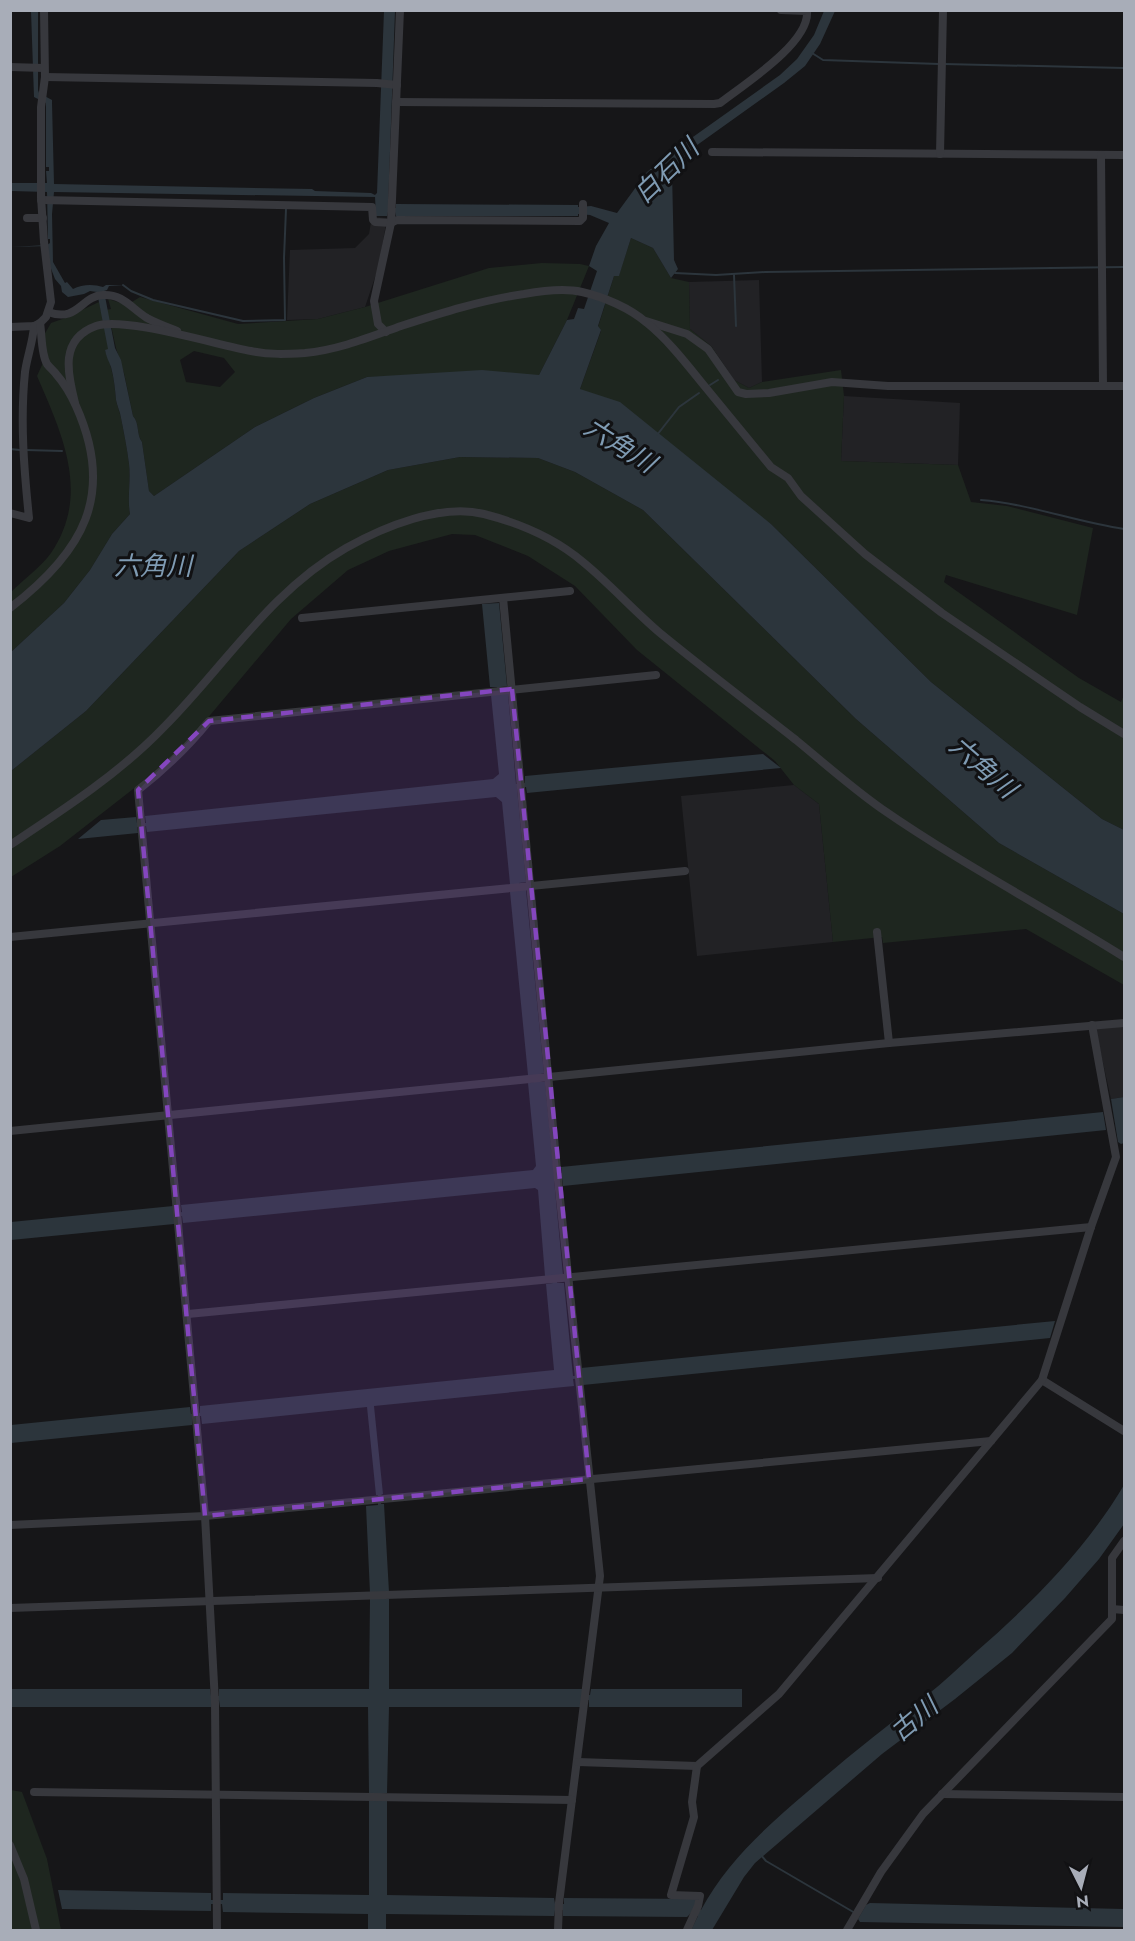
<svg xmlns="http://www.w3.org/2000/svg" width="1135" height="1941" font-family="Jost,'Noto Sans JP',sans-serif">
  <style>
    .built { fill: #222225 }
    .green { fill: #1e261f; fill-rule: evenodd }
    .water { fill: #2c353c; fill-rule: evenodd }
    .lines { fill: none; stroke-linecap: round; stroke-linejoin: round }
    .stream { stroke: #2c353c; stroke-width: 2 }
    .minor { stroke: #37383d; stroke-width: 8 }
    .marked { fill: #8446be; fill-opacity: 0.2; stroke: #8446be; stroke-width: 4.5; stroke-dasharray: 12 8; stroke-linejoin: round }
    .labels { text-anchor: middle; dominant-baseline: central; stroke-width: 6; stroke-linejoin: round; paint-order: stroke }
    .water-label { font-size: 26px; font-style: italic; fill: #7f9bb3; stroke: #111113 }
  </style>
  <rect width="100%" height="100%" fill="#161618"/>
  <g class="built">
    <polygon points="372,217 387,218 379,265 365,307 318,319 287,320 290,250 355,248 369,234"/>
    <polygon points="759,280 762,382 749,388 734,380 711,346 690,329 689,282"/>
    <polygon points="844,396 960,403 958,465 841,461"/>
    <polygon points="794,785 819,804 833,942 697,956 681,796"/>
    <polygon points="1124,1026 1124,1097 1111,1099 1095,1027"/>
  </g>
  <g class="green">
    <polygon points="631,238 653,248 671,278 689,282 690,329 711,346 734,380 749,388 762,382 841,370 844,396 841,461 958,465 971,502 1007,506 1093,528 1077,615 946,575 944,582 1079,678 1121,702 1124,695 1124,830 1102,819 931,682 771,524 580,389 601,331 598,327 614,276 619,275"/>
    <path d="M542,263l38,1 9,2 -22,54 -28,55 -172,2 -53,21 -59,29 -101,69 -5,-5 -7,-49c-6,-8 -2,-18 -9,-26l-9,-43 -8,-25 -6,-27 -2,29h-3c2,7 5,12 6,18 3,10 4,21 5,32 1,6 4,12 5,18 3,15 6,30 8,46 2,17 -2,34 1,50l-18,20 -22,36 -26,33 -53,49v-60c12,-12 30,-25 40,-39 40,-59 11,-119 -14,-177l10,-22 -3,-19 7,-12 14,-5 34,-16 2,9 10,-2 -3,-10 19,6 13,-8 98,27 80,-5 47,-12 124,-39zM194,351l30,7 11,14 -15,15 -34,-5 -6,-22z"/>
    <polygon points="460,457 538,458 575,472 643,510 856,719 999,843 1124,914 1124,985 1026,929 883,943 882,937 833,942 819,804 794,785 775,761 637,650 575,586 528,556 475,535 452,534 389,551 348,570 291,619 185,745 137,786 60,846 11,877 11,771 86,711 239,551 310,504 388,470"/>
    <polygon points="11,1790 22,1792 47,1859 61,1930 11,1930"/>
  </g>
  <g class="water">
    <path d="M31,11h7v79l1,3 13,7v3l2,81 258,5 3,2 56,2 4,2 2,-2 7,-182h11l-7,197h8v-4l182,1v2l13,-1 26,7 30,-41 22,-18 111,-79 17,-16 17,-24 10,-24h11l-15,33 -15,22 -21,17 -91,65 -21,24 2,88 4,9 -7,9 -18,-30 -22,-10 -12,38h-5l-16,50 3,4 -21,59 40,13 151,122 160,158 171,137 22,11v84l-125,-71 -143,-124 -213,-209 -68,-38 -37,-14 -78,-1 -72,13 -78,34 -71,47 -153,160 -75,60v-119l53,-49 26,-33 22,-36 18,-20c-3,-16 1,-33 -1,-50 -2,-16 -5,-31 -8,-46 -1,-7 -4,-12 -5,-18 -1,-11 -2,-22 -5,-33 -2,-5 -5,-11 -6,-17l3,-1 -11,-57 -7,-1 -6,3 -16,3 -6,-5 -1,-6 -6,-7 -5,-13 -2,-20 -37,1 36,-2 3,-2v-4h-2l-1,-47 -36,-1v-8h36l-1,-12h3v-4h-3v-64l-12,-6zM54,192l321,5 1,19h11l1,-4h7l1,4h182v-2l12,1 19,8 -13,23 -7,20 8,5 -13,38 -6,-1 -4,11 -7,1 -28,55 -57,-5 -115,7 -53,21 -59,29 -101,69 -5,-5 -7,-49c-6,-8 -2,-18 -9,-26l-12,-56 -6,-12 -11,-57 3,-1 2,-4 15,-1h-18l-3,2c-9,-3 -21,-3 -30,2l-6,-7 -2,1 -12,-21 -1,-48z"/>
    <path d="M499,603l8,83 -6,1v7h7l8,90 9,-1v-7l238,-22 18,14 -254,25 -1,-6 -9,1 9,94 -7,1 1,7h6l18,183 -7,2 1,7h7l9,92 8,-1 -1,-6 542,-55 3,18 -543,56 -1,-8 -8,1 9,96h-6v8h7l9,93 9,-1 -1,-7 474,-47 -5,17 -467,47 -1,-7 -9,1 1,7 -200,20 9,88 -2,1v9h3l5,88 -8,1 1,6h7v90h194v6h7l1,-6h151v18h-153v-7h-7l-1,7h-192l-2,86 -7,1 7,6v95l167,3 1,6h9v-6l134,1 -3,8 6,3c25,-47 65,-83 105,-117 39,-34 79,-66 120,-97 18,-14 34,-30 51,-45 56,-49 109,-102 147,-166v39l-25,35 -34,39 -53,55 -57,46 -73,55 -127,109 -11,14 -32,53h-21l7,-14 -6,-4 -5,5 -124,-1v-6h-8l-1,6 -168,-2v16h-18v-16l-145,-2 -1,-8h-11v7l-149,-2 -4,-19 153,3v7h12v-7l146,2v-95l7,-6 -7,-1 -1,-86h-148l-1,-7 -8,-1v8h-200l-1,-18h200l1,7h8v-7h150l1,-90h8l-8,-6 -4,-87 12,-1v-10h-2l-9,-88 -165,17 -1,-8 -9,1v8l-181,18v-18l179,-18 1,7 9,-1v-7l354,-36 -8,-86 7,-1 -1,-7h-7l-7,-86 -3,-2 -352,35 -1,-7h-8v8l-163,16v-18l162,-16 1,7 8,-1 -1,-7 352,-35 3,-4 -8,-83 6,-1v-7h-6l-18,-183 6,-8h-6l-8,-82 -6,-5 -349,35 -1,-6 -9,1 1,6 -60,6 23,-19 35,-3 1,6h9l-1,-7 348,-37 6,-5 -8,-79 7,-1 -1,-7h-7l-8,-83z"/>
    <polygon points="1124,1097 1124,1143 1121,1144 1118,1142 1111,1099"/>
    <polygon points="870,1903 1124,1909 1124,1927 860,1922 858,1919 866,1905"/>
  </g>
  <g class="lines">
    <g class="stream">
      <polyline points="812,53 823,60 939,64"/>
      <polyline points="944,64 1124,68"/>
      <polyline points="675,273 716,275 765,272 1124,267"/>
      <polyline points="734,275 736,326"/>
      <polyline points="123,285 131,291 153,300 243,321 285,320 284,258 286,209"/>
      <polyline points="710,385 718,380"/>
      <polyline points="657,435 679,407 699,393"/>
      <polyline points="10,449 20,450"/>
      <polyline points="26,450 62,451"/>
      <path d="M981,500c49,4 95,22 143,29"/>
      <polyline points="761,1855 766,1861 855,1913"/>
    </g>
    <g class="minor">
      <polyline points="10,67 44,68"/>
      <polyline points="45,77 377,83 397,85"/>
      <path d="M396,102l318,2 6,-1c23,-18 90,-60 87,-92l-26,-1"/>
      <polyline points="712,152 1124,155"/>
      <polyline points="940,154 943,10"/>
      <polyline points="1101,155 1103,386"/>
      <polyline points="41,200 372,207 373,220 375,222 391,223 397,220 580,221 583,218 583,204"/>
      <polyline points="27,218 43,218"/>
      <path d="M48,312c30,11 33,-16 55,-17 20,-1 28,13 44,23 9,5 20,9 30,13"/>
      <polyline points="646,321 687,334 708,349 738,392 746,394 769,393 832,382 888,386 1124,386"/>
      <polyline points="10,327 34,326 40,323 46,317 51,302 44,242 41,197 41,107 45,77 44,10"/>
      <polyline points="386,332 378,324 374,301 391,223 400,10"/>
      <path d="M75,403c-8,-31 -15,-64 21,-77 28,-10 121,19 155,25 18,4 36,3 54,2 33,-3 65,-16 96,-27 40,-13 81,-26 123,-32 17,-3 40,-6 58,-2 22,5 48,16 65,31 21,17 38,39 55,60 23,28 46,56 69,84l17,11 13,18 64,58 77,59 138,94 44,27"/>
      <path d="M10,513l19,5c-5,-49 -9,-97 -4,-146 2,-15 8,-30 9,-46"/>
      <polyline points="503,598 558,1180 600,1576 559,1903 558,1930"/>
      <path d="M10,608c73,-56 106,-113 66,-202 -5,-11 -12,-23 -20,-32 -2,-3 -6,-6 -9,-10 -6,-10 -5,-29 -7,-41"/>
      <polyline points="302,618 570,591"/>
      <path d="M10,845c53,-35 110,-72 154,-118 60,-60 106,-136 182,-179 37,-21 95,-45 138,-34 35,9 72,25 99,48 27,22 50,48 77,71 44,36 90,71 136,107 28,23 56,48 86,69 78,54 162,98 242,148"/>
      <polyline points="877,932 889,1043"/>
      <polyline points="10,937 685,871"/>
      <polyline points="10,1131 889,1043 1124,1023"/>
      <polyline points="188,1314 1091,1227"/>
      <polyline points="1042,1380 1124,1431"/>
      <polyline points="10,1525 205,1516 991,1441"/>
      <polyline points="10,1608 878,1578"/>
      <polyline points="1112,1609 1124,1610"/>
      <polyline points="578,1762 697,1766"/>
      <polyline points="34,1792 572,1800"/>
      <polyline points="942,1794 1124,1797"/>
      <polyline points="10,1845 24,1879 36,1930"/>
      <path d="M217,1930l-2,-228 -10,-186 -67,-726c27,-21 50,-43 71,-69l447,-46"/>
      <polyline points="687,1930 698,1906 700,1896 671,1895 694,1817 692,1802 697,1766 779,1694 1042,1380 1091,1227 1116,1157 1092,1025"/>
      <polyline points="847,1930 881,1872 923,1814 1112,1619 1112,1558 1124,1541"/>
    </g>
  </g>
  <path class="marked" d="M512,689l77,790 -384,37 -67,-726 71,-69z"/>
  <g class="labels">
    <g class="water-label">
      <text transform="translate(666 171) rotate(-44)">白石川</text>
      <text transform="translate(620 445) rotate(32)">六角川</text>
      <text x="153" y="566">六角川</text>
      <text transform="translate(983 767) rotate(41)">六角川</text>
      <text transform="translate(914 1719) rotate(-40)">古川</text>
    </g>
  </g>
  <rect width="1135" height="1941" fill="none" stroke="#a8adb8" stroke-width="24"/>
  <g transform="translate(1081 1887) rotate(174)" stroke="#111113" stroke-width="4.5" paint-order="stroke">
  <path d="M0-4.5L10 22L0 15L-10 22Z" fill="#a8adb8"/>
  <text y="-9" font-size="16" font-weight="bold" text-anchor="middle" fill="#a8adb8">N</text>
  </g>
</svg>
